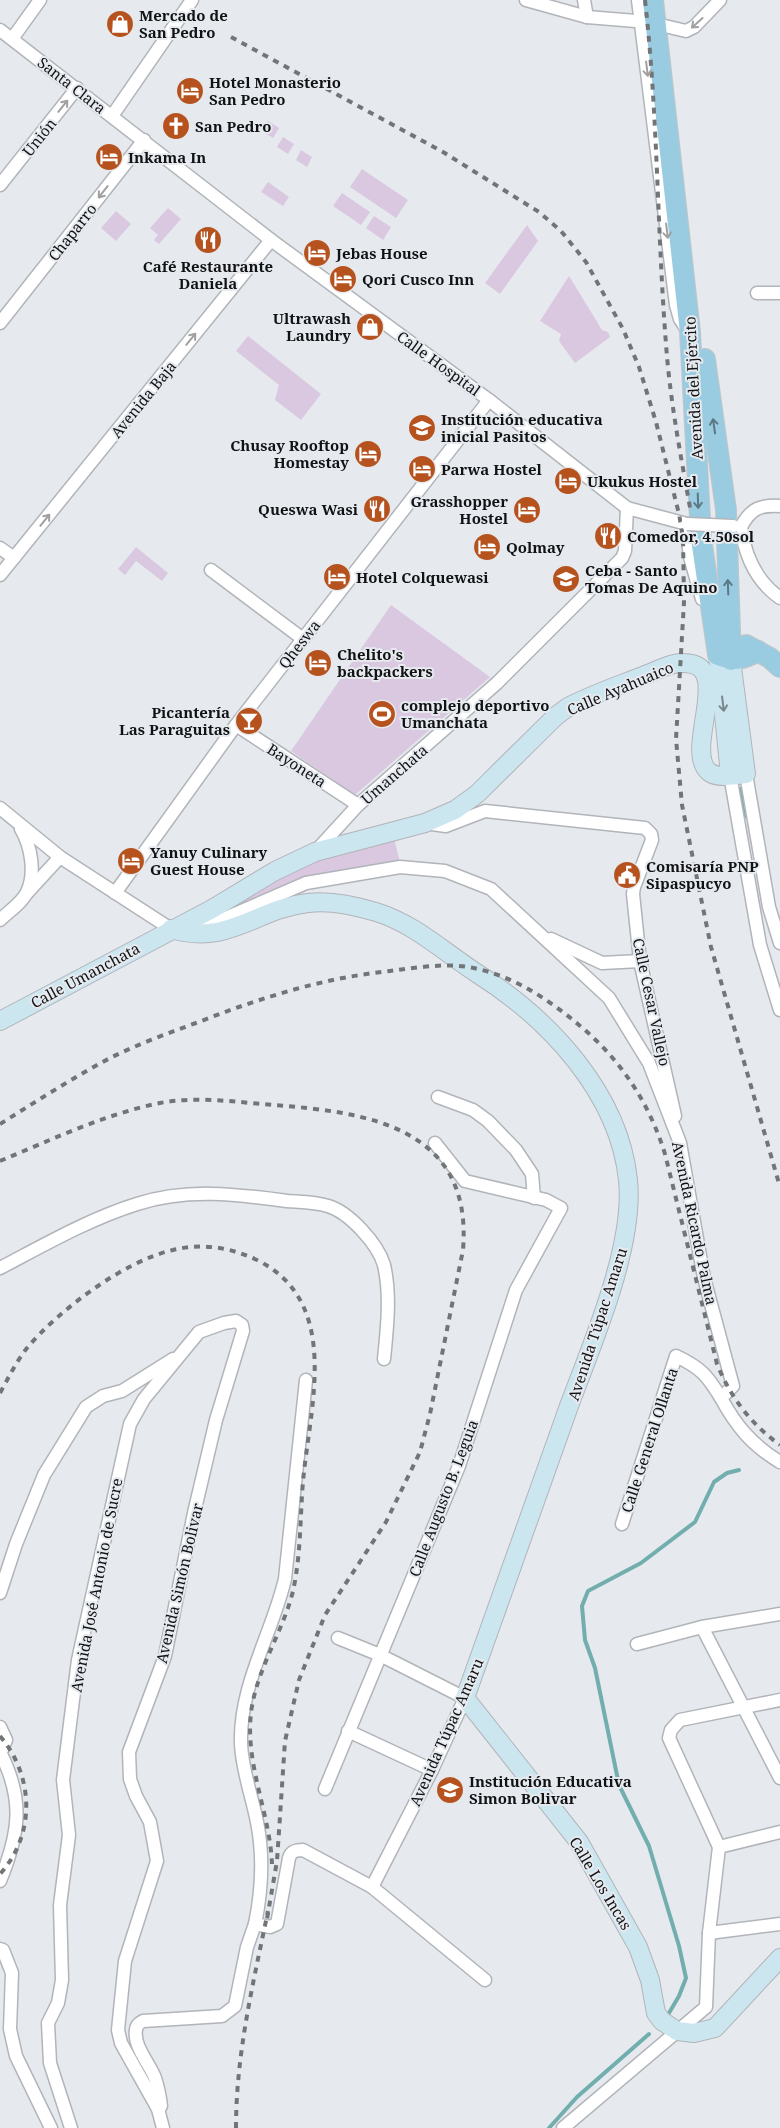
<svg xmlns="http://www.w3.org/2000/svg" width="780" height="2128" font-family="'Noto Serif',serif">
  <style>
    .green { fill: #dac8e1 }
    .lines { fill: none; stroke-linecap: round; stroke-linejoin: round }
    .stream { stroke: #73aeaf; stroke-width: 4 }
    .street-casing { stroke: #b1b4b9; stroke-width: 15 }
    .secondary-casing { stroke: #b1b4b9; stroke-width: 20 }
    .primary-casing { stroke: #c6c6c7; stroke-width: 22 }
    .street { stroke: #fff; stroke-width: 12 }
    .secondary { stroke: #cce6f0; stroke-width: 18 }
    .primary { stroke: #99cce1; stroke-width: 20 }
    .rail { stroke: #727578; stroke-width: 4; stroke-dasharray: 6 6; stroke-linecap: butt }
    .street-bridge-casing { stroke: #b1b4b9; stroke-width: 15; stroke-linecap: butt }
    .street-bridge { stroke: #fff; stroke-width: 12 }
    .oneway { stroke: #a0a0a1 }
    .oneway2 { stroke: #5c7885 }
    .oneway3 { stroke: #78878d }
    .labels { text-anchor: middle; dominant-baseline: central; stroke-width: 4; stroke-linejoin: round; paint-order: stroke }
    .poi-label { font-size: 15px; font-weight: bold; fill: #111214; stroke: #e6eaef; text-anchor: start }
    .street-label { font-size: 15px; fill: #111214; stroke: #e6eaef }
  </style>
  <rect width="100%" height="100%" fill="#e6eaef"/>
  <g class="green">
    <polygon points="268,121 279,128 273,138 262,131"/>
    <polygon points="283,137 294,144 288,154 277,147"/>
    <polygon points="301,150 312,157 307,167 296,160"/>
    <polygon points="362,169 408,200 396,218 350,187"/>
    <polygon points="268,182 289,197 283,206 261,192"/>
    <polygon points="342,193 370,212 361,225 333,206"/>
    <polygon points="168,208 181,219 159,244 154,240 158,235 150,228"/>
    <polygon points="116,211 131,224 116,241 101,228"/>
    <polygon points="374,216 391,227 383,240 366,228"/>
    <polygon points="527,225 538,241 500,294 485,283"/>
    <polygon points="569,276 602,330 608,332 610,337 575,363 559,341 561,334 540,321"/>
    <polygon points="248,336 321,394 301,420 275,400 279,385 236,351"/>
    <polygon points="136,547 168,573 162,581 136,561 125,575 118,569"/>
    <polygon points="391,605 490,677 355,795 291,751"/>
    <polygon points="394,838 400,863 230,911 239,901 315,860"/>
  </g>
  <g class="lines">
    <g class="stream">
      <polyline points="740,789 744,817"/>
      <polyline points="669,2013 679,1996 686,1978 679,1946 649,1846 619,1785 595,1668 585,1640 582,1606 588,1591 641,1563 695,1522 714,1482 727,1473 739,1470"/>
      <polyline points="549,2128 577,2097 649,2034"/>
    </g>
    <g class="street-casing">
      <g id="street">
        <polyline points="526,0 587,17 648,22 686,31 694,27 720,0"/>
        <polyline points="584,0 587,17"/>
        <polyline points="638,0 676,305 680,319 686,328"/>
        <polyline points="0,30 271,240 489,400 627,508 687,524"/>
        <polyline points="12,39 40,0"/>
        <polyline points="112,116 192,0"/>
        <polyline points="0,185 77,88"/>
        <polyline points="757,293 780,293"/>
        <polyline points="0,323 144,140"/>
        <polyline points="686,524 690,557 702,599"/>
        <path d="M741,527c4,30 15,54 39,71"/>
        <path d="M741,527c10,-19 19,-22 39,-21"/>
        <polyline points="0,548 14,558"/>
        <polyline points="211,570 303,639"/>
        <polyline points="0,575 271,240"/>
        <polyline points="236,725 358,805"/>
        <polyline points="746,774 769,907 780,943"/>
        <polyline points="730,775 760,945 780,1010"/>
        <polyline points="0,808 60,857 171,929"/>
        <polyline points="425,823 446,826 485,811 645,828 651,834 652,840 634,887 633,894 640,961 675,1116"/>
        <polyline points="315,852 358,805 497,683 622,558 625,551 627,508"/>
        <polyline points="27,893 60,857"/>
        <polyline points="115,893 236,725 489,400"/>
        <path d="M0,920c8,-8 23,-18 27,-28 9,-19 4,-46 -6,-63"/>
        <path d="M200,929l106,-46 94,-16 45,4 46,18 118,109 40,65 31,80 24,135 29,108 -12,12c15,28 31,47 59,64"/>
        <polyline points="551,939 602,963 640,961"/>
        <polyline points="438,1097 473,1110 488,1121 516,1150 532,1174 534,1198"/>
        <path d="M0,1268c44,-23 89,-49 137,-64 50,-16 99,-10 150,-3 13,1 28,1 41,5 21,6 50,38 56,59 7,30 3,64 0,94"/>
        <path d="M306,1380l-21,199c-13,55 -46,107 -44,165 1,26 11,52 16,78 7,35 5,68 -2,102l15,3 7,-3 12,-66c2,-7 7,-8 14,-8l69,37 60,-117 33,-72 -85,-43 -42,-17"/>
        <path d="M622,1524l54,-168c25,12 31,19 45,42"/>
        <polyline points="0,1593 16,1544 44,1475 86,1407 103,1396 122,1391 173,1359"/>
        <polyline points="702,1627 780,1778"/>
        <polyline points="637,1644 702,1627 780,1614"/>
        <polyline points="0,1727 6,1740 1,1752"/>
        <polyline points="348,1731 432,1770"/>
        <path d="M0,1752c24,47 20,80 0,129"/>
        <polyline points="325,1789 459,1466 516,1290 561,1208 546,1200 465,1181 435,1143"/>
        <polyline points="719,1847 780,1832"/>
        <polyline points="372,1887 485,1980"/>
        <polyline points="709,1933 780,1924"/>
        <polyline points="0,1949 3,1950 12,1973 10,2029 16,2056 51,2128"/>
        <path d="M158,2109l3,-3c-1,-9 -3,-19 -6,-28 -5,-14 -22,-32 -19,-48 0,-4 3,-7 7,-9l79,-5 13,-10 12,-59 8,-23"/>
        <polyline points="71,2128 50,2063 48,2023 58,2003 62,1980 60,1905 69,1835 63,1780 78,1660 130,1424 144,1399 199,1332 224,1323 236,1321 242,1325 243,1331 216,1420 194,1513 165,1656 129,1752 130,1779 136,1796 150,1822 157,1861 125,1961 118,2030 121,2043 158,2109 163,2128"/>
        <polyline points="563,2128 706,2007 709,1933 719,1847 669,1738 671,1730 680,1720 780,1700"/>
      </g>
    </g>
    <g class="secondary-casing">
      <g id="secondary">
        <polyline points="718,655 730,775"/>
        <path d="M171,929c59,17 84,-20 137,-26 21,-3 48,3 68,9 39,12 68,40 102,62 71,45 141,119 150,206 7,66 -36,164 -59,226 -35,98 -70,195 -104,292l114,144 59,105 12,33 6,33 6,8 15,10 17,2 21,-5 65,-70"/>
        <path d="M0,1021l212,-112 63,-38 40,-19 110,-29 30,-13 22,-16 79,-78 12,-9c25,-13 52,-22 77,-32 12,-4 24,-12 36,-12 57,-2 1,86 28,109 9,7 27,3 37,2l-15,-114"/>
      </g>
    </g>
    <g class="primary-casing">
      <g id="primary">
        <path d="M653,0l37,332 11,206 17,117c16,6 25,5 40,-4"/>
        <polyline points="705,359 726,510 731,660"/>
        <polyline points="746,645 770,658 780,667"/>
      </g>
    </g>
    <use href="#street" class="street"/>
    <use href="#secondary" class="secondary"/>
    <use href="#primary" class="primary"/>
    <g class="rail">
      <path d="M645,0c13,115 12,230 21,344 4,57 15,113 25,169"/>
      <polyline points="231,37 443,152 539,212 561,231 586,262 623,329 639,367 656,422 679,514 683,537 684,602 676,739 682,805 711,947 780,1187"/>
      <path d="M0,1124c37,-23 74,-47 112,-67 27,-13 56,-24 84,-34 64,-25 126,-45 194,-52 25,-3 52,-8 78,-4 42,7 79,31 111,58 41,34 70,77 86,129l52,210c14,34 34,60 63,81"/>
      <path d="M0,1161c51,-21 105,-47 160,-58 37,-7 76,-1 113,2 96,7 200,23 190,145l-33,164 -10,38 -34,70 -61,93 -26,65 -14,61 -8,120 -10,58"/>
      <path d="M0,1393c9,-16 16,-31 27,-45 32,-38 97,-87 146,-98 28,-7 57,-3 84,10 85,42 53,146 46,221 -3,37 -2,74 -10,110 -10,41 -37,79 -42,122 -6,52 19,100 21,151"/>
      <path d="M0,1736c34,40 36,98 0,138"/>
      <path d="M236,2128c0,-74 17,-144 32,-217"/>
    </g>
    <g class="street-bridge-casing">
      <polyline id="street-bridge" points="687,524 733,526"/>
    </g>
    <use href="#street-bridge" class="street-bridge"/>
  </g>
  <defs><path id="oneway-shaft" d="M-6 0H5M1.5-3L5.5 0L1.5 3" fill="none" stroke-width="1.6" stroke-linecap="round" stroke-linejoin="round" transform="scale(1.25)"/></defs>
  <g class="oneway">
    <use href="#oneway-shaft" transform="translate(697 23) rotate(138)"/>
    <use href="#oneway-shaft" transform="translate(647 69) rotate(83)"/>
    <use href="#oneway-shaft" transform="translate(63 106) rotate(-51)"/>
    <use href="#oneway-shaft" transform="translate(103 192) rotate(128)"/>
    <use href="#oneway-shaft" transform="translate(667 231) rotate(83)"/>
    <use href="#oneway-shaft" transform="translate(191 339) rotate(-51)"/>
    <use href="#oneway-shaft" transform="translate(45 520) rotate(-51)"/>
  </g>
  <g class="oneway2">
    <use href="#oneway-shaft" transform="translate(714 426) rotate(-98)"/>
    <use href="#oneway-shaft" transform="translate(698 501) rotate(88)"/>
    <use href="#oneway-shaft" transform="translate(728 587) rotate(-92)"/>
  </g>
  <use class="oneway3" href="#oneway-shaft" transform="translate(723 704) rotate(83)"/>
  <defs>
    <g id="shop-disc" transform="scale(1.4375)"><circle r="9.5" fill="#b6521e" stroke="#e6eaef"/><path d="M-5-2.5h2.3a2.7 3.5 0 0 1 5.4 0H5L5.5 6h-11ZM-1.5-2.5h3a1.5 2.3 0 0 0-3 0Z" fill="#fff"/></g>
    <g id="hotel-disc" transform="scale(1.4375)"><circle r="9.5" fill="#b6521e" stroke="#e6eaef"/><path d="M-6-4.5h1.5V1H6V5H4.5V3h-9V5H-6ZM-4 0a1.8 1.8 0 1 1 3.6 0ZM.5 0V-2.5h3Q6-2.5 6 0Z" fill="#fff"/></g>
    <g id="church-disc" transform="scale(1.4375)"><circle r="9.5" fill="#b6521e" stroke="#e6eaef"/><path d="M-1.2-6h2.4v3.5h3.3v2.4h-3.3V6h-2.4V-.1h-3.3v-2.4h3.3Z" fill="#fff"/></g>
    <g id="restaurant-disc" transform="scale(1.4375)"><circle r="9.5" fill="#b6521e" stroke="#e6eaef"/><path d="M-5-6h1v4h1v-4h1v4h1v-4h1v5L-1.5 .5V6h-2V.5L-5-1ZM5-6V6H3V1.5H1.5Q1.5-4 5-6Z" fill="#fff"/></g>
    <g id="school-disc" transform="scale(1.4375)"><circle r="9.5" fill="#b6521e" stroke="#e6eaef"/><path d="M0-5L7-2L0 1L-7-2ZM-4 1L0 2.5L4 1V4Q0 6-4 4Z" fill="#fff"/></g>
    <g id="stadium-disc" transform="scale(1.4375)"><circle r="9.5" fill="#b6521e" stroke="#e6eaef"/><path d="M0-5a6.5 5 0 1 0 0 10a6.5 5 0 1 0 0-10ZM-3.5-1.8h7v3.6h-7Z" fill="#fff"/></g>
    <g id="bar-disc" transform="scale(1.4375)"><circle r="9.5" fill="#b6521e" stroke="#e6eaef"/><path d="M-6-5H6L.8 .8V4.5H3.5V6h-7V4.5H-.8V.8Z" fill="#fff"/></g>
    <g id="civic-disc" transform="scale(1.4375)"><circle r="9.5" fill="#b6521e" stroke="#e6eaef"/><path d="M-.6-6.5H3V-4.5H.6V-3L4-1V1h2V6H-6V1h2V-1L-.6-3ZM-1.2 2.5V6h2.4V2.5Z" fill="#fff"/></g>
  </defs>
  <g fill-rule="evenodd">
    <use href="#shop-disc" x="120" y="24"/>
    <use href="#hotel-disc" x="190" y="91"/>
    <use href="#church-disc" x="176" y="126"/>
    <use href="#hotel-disc" x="109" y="157"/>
    <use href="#restaurant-disc" x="208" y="240"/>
    <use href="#hotel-disc" x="317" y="253"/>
    <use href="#hotel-disc" x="343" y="279"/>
    <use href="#shop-disc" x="370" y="327"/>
    <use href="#school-disc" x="422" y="428"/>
    <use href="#hotel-disc" x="368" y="454"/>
    <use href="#hotel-disc" x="422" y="469"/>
    <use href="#hotel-disc" x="568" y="481"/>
    <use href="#restaurant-disc" x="377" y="509"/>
    <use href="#hotel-disc" x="527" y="510"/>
    <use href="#restaurant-disc" x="608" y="536"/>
    <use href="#hotel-disc" x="487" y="547"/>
    <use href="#hotel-disc" x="337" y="577"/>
    <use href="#school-disc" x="566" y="579"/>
    <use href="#hotel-disc" x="318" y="663"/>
    <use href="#stadium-disc" x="382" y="714"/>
    <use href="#bar-disc" x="249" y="721"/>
    <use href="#hotel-disc" x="131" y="861"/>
    <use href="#civic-disc" x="627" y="875"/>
    <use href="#school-disc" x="450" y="1790"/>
  </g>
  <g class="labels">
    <g class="poi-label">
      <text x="139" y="15">Mercado de<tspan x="139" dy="17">San Pedro</tspan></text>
      <text x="209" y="82">Hotel Monasterio<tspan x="209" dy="17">San Pedro</tspan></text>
      <text x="195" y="126">San Pedro</text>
      <text x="128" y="157">Inkama In</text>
      <text x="336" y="253">Jebas House</text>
      <text x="208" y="266" text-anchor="middle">Café Restaurante<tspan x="208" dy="17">Daniela</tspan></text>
      <text x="362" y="279">Qori Cusco Inn</text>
      <text x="351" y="318" text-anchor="end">Ultrawash<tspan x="351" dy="17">Laundry</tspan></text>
      <text x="441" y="419">Institución educativa<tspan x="441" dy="17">inicial Pasitos</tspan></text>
      <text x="349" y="445" text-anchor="end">Chusay Rooftop<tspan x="349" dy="17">Homestay</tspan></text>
      <text x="441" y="469">Parwa Hostel</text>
      <text x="587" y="481">Ukukus Hostel</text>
      <text x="508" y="501" text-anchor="end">Grasshopper<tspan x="508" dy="17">Hostel</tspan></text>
      <text x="358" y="509" text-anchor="end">Queswa Wasi</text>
      <text x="627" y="536">Comedor, 4.50sol</text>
      <text x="506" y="547">Qolmay</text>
      <text x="585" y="570">Ceba - Santo<tspan x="585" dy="17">Tomas De Aquino</tspan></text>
      <text x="356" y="577">Hotel Colquewasi</text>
      <text x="337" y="654">Chelito's<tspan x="337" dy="17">backpackers</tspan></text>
      <text x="401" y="705">complejo deportivo<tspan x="401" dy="17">Umanchata</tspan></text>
      <text x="230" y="712" text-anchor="end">Picantería<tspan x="230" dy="17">Las Paraguitas</tspan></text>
      <text x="150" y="852">Yanuy Culinary<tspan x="150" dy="17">Guest House</tspan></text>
      <text x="646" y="866">Comisaría PNP<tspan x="646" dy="17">Sipaspucyo</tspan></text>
      <text x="469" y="1781">Institución Educativa<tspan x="469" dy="17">Simon Bolivar</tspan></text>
    </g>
    <g class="street-label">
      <text transform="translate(72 85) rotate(38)">Santa Clara</text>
      <text transform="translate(39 137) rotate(-51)">Unión</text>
      <text transform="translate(72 232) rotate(-52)">Chaparro</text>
      <text transform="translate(439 363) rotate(36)">Calle Hospital</text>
      <text transform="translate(693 388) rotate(-93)">Avenida del Ejército</text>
      <text transform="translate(143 399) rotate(-51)">Avenida Baja</text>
      <text transform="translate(299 644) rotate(-52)">Qheswa</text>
      <text transform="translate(620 688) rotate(-23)">Calle Ayahuaico</text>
      <text transform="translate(297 765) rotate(33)">Bayoneta</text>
      <text transform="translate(394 774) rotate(-41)">Umanchata</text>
      <text transform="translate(85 975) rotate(-28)">Calle Umanchata</text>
      <text transform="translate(652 1002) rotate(78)">Calle Cesar Vallejo</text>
      <text transform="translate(695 1223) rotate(78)">Avenida Ricardo Palma</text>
      <text transform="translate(597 1324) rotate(-72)">Avenida Túpac Amaru</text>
      <text transform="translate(649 1440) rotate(-72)">Calle General Ollanta</text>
      <text transform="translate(443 1498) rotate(-69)">Calle Augusto B. Leguia</text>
      <text transform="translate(179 1583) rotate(-77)">Avenida Simón Bolivar</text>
      <text transform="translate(96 1585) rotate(-79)">Avenida José Antonio de Sucre</text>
      <text transform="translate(446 1732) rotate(-66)">Avenida Túpac Amaru</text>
      <text transform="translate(601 1883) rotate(59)">Calle Los Incas</text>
    </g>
  </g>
</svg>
